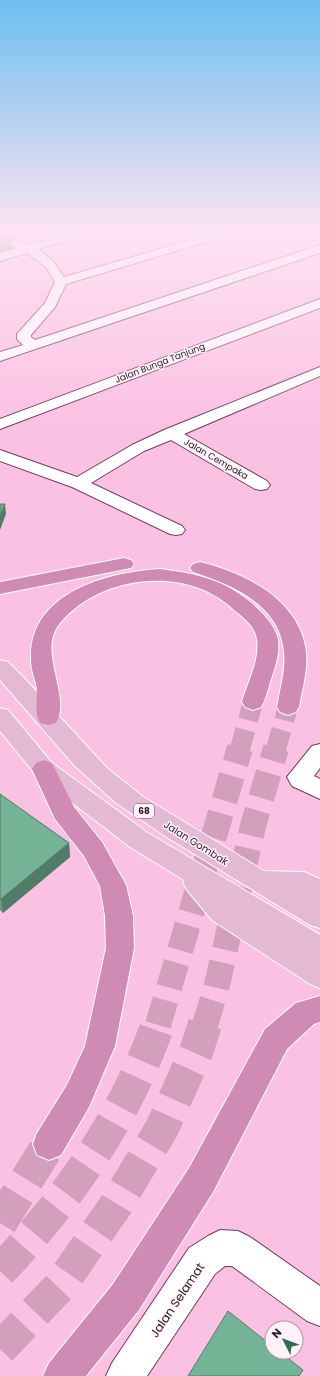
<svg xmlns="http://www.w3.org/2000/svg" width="320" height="1376" font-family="Poppins,sans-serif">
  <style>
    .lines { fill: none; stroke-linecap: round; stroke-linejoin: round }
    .highway-tunnel-far2 { stroke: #d29fbd; stroke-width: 20; stroke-dasharray: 20 10; stroke-linecap: butt }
    .highway-tunnel-far1 { stroke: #d29fbd; stroke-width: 26; stroke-dasharray: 26 13; stroke-linecap: butt }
    .highway-tunnel { stroke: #d29fbd; stroke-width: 34; stroke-dasharray: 34 17; stroke-linecap: butt }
    .minor-casing { stroke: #6e3e5c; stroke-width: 2 }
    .major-casing { stroke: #fff; stroke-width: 2 }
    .highway-casing { stroke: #fff; stroke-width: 2 }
    .minor { fill: #fff; fill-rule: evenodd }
    .major { fill: #e3b9d3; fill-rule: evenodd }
    .highway { fill: #d08bb5; fill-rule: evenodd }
    .wall { fill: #649a80 }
    .shaded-wall { fill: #517d68 }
    .building { fill: #74b395; stroke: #517d68 }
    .labels { text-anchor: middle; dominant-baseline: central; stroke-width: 3; stroke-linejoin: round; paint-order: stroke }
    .far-street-label { font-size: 9px; fill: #2d1825; stroke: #fef2f9 }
    .shield { fill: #fef2f9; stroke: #6c5965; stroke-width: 1 }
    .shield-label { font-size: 9px; font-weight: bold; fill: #2d1825 }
    .street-label { font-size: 10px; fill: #2d1825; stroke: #fef2f9 }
    .near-street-label { font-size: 12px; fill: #2d1825; stroke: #fef2f9 }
  </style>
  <rect width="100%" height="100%" fill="#fbc1e3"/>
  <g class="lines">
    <g class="highway-tunnel-far2">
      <polyline points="240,749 253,702"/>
      <polyline points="276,749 288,707"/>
    </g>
    <g class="highway-tunnel-far1">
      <polyline points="158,1025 240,748"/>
      <polyline points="205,1025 216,989 253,826 276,748"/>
    </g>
    <g class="highway-tunnel">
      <polyline points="0,1223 49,1144"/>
      <path d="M0,1271c69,-73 125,-153 158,-247"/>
      <polyline points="0,1349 59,1287 116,1205 162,1128 196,1052 205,1024"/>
    </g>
    <g class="minor-casing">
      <g id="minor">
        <polygon points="81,230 98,230 96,232 38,249 54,262 64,277 224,230 241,230 239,232 66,284 55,307 31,335 31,337 35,340 320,245 320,253 0,361 0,352 23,345 17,339 17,334 45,303 55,282 46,267 27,253 0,261 0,253 17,248 0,242 0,235 29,245"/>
        <polygon points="320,299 320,308 0,429 0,419"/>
        <polygon points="320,367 320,376 184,434 267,481 270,485 267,489 261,490 255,489 171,440 144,451 91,483 182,526 185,530 182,534 176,535 170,534 72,487 0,461 0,450 77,477 132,445 164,430"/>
        <polygon points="320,744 320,768 314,776 320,779 320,799 292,786 287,777 312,746"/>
        <polygon points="220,1230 238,1231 250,1237 320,1286 320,1326 307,1321 232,1266 225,1266 215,1274 147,1376 106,1376 112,1363 189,1248 208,1236"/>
      </g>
    </g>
    <g class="major-casing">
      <g id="major">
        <polygon points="0,660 8,662 23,677 107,768 142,796 264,871 304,872 320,879 320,903 317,902 320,903 320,928 310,925 165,836 115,802 75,766 0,680"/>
        <polygon points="0,708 8,710 52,763 148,833 320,935 320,988 310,984 212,920 187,890 183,882 184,880 130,847 36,775 0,731"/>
      </g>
    </g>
    <g class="highway-casing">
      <g id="highway">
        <polygon points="124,558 131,560 134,564 131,568 0,594 0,582"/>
        <path d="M200,562c45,11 100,38 106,90 2,18 -4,37 -7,55l-3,5 -8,3 -8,-3 -3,-5c3,-18 9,-37 7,-55 -4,-47 -51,-67 -91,-80l-3,-4 3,-4z"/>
        <path d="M160,569c42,5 73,13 103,45 7,8 13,16 15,26 2,13 -3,27 -7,39 -3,9 -5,20 -10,28l-8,3 -8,-3 -3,-5c6,-21 20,-45 14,-67 -3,-10 -14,-19 -22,-25 -46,-45 -133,-36 -174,13 -24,28 12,73 -4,100l-8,2 -8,-2c-7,-12 -1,-26 -4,-39 -2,-8 -5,-15 -5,-24 -3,-67 76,-88 129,-91z"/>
        <polygon points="44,760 52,763 74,807 102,842 126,885 133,916 134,948 115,1046 89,1107 61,1155 49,1160 37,1155 33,1144 37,1133 67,1085 85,1046 106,948 105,916 100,886 84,856 55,819 32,769 36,763"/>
        <polygon points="320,996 320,1022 314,1024 287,1049 213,1192 139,1310 86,1376 43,1376 49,1363 113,1284 189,1168 265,1029 296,1003"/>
      </g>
    </g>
    <use href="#minor" class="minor"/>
    <use href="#major" class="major"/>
    <use href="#highway" class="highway"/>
  </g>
  <polygon class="wall" points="0,794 69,843 70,857 3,913 0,910"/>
  <g class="shaded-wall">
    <polygon points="11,240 12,248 0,253 0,244"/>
    <polygon points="5,504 6,514 0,530 0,516"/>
    <polygon points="69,843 70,857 3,913 1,899"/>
  </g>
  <g class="building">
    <polygon points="0,235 11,240 0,244"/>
    <polygon points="0,504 5,504 0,516"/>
    <polygon points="0,794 69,843 1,899 0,898"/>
    <polygon points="228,1311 272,1346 272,1352 280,1352 303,1370 299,1376 188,1376"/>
  </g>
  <linearGradient id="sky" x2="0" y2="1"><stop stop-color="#6cbfee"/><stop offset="0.55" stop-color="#fde3f2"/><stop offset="1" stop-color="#fde3f2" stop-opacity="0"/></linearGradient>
  <rect width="320" height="422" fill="url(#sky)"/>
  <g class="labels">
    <g class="far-street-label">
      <text transform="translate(160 363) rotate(-21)">Jalan Bunga Tanjung</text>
      <text transform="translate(216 459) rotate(30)">Jalan Cempaka</text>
    </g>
    <rect class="shield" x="134" y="804" width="20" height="14" rx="3"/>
    <g class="shield-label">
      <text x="144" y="811">68</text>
    </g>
    <g class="street-label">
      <text transform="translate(196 843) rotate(32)">Jalan Gombak</text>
    </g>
    <g class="near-street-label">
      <text transform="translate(177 1300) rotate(-56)">Jalan Selamat</text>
    </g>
  </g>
  <g transform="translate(284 1340) rotate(312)"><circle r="19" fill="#fef2f9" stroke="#aa9ba4"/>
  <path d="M0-3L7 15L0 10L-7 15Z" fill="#336b52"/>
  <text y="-6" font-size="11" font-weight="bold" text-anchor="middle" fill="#2d1825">N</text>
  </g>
</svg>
